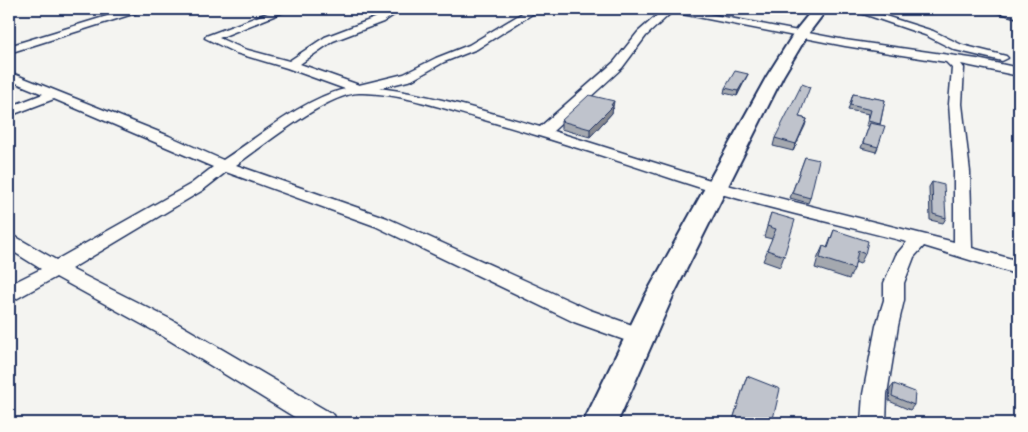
<svg xmlns="http://www.w3.org/2000/svg" width="1028" height="432" font-family="Mynerve,sans-serif">
  <style>
    .lines { fill: none; stroke-linecap: round; stroke-linejoin: round }
    .street-casing { stroke: #1b2f5e; stroke-width: 3 }
    .secondary-casing { stroke: #1b2f5e; stroke-width: 4 }
    .street { fill: #fdfcf7; fill-rule: evenodd }
    .secondary { fill: #fdfcf7; fill-rule: evenodd }
    .wall { fill: #a4a8af; stroke: #1b2f5e }
    .shaded-wall { fill: #86888f; stroke: #1b2f5e }
    .building { fill: #bfc3cc; stroke: #1b2f5e }
  </style>
  <rect width="100%" height="100%" fill="#f4f4f1"/>
  <filter id="ink" filterUnits="userSpaceOnUse"><feTurbulence type="fractalNoise" baseFrequency=".02" numOctaves="2"/><feDisplacementMap in="SourceGraphic" scale="10" xChannelSelector="R" yChannelSelector="G"/><feConvolveMatrix kernelMatrix="1 2 1 2 8 2 1 2 1" color-interpolation-filters="sRGB"/></filter>
  <g filter="url(#ink)">
    <g class="lines">
      <g class="street-casing">
        <g id="street">
          <polygon points="130,9 144,9 142,11 9,53 9,46"/>
          <path d="M278,9h13l-72,29 25,11 45,12 36,-24 50,-19 16,-9h12l-20,13 -50,19 -33,23 59,21 45,-11 32,-16 33,-13 60,-36h11l-63,40 -33,13 -32,18 -33,8c55,7 108,24 161,39l74,-65 24,-30 24,-21v-2h21l162,31 132,19 42,9v8l-58,-12 3,4 -2,36 8,68 2,76 47,13v14l-95,-29 -10,11 -10,26v17l-6,26 -11,68 -1,29h-25l2,-29 13,-68 8,-26v-17l12,-28 11,-13c-77,-20 -155,-37 -231,-62 -67,-22 -134,-44 -202,-63 -34,-10 -80,-25 -115,-24 -31,0 -96,53 -123,72l151,53 203,92 59,21 3,6 -3,6 -8,3 -67,-24 -199,-96 -149,-54 -23,18 -132,79 101,51 162,95 3,8h-33l-148,-91 -100,-55 -40,22 -7,2v-16l32,-16 -32,-20v-14l7,2 40,23 135,-76 22,-17 -159,-68 -45,17v-9l34,-13 -34,-14v-8l160,64 54,24c35,-23 82,-62 122,-71l-58,-21 -51,-15 -31,-15 1,-2zM672,12l173,34 101,16 6,6 -3,36 5,68v70l-231,-58 -170,-53 69,-63 24,-32z"/>
          <polygon points="849,9 863,9 933,31 962,45 1006,56 1008,58 1002,61 955,50 925,35"/>
          <polygon points="991,9 1007,9 1019,12 1019,18 993,11"/>
        </g>
      </g>
      <g class="secondary-casing">
        <polygon id="secondary" points="813,9 827,9 808,34 783,76 673,296 617,423 583,423 645,296 767,76 796,30"/>
      </g>
      <use href="#street" class="street"/>
      <use href="#secondary" class="secondary"/>
    </g>
    <g class="wall">
      <polygon points="748,74 737,96 724,93 725,88"/>
      <polygon points="853,94 885,100 880,125 878,147 876,152 861,148 869,126 866,126 869,114 848,110"/>
      <polygon points="614,108 612,110 612,113 590,137 561,129 561,121"/>
      <polygon points="800,117 807,119 793,151 773,146 775,138"/>
      <polygon points="805,157 810,198 808,203 790,198"/>
      <polygon points="932,182 946,218 943,223 930,220 929,187"/>
      <polygon points="771,213 784,256 780,267 763,261 772,239 764,237"/>
      <polygon points="834,230 865,254 860,264 855,262 854,269 849,279 815,268 818,257 823,246 827,248"/>
      <polygon points="747,376 772,423 732,423"/>
      <polygon points="894,384 914,405 910,410 889,401 890,389"/>
    </g>
    <g class="shaded-wall">
      <polygon points="748,74 737,96 738,91"/>
      <polygon points="614,101 612,113 590,137 590,129"/>
      <polygon points="807,119 805,126 793,151 796,144"/>
    </g>
    <g class="building">
      <polygon points="735,71 748,74 738,91 725,88"/>
      <polygon points="802,84 810,87 799,117 807,119 796,144 775,138"/>
      <polygon points="853,94 885,100 880,124 868,121 871,110 850,105"/>
      <polygon points="589,95 614,101 611,105 613,106 590,129 561,121"/>
      <polygon points="870,123 885,126 878,147 863,143"/>
      <polygon points="805,157 819,160 810,198 792,193"/>
      <polygon points="932,182 944,185 946,218 933,214"/>
      <polygon points="771,213 795,220 784,256 767,250 776,229 767,226"/>
      <polygon points="834,230 868,241 865,254 858,251 854,269 820,258 823,246 828,248"/>
      <polygon points="747,376 780,389 772,423 732,423"/>
      <polygon points="894,384 915,392 914,405 892,396"/>
    </g>
  </g>
  <rect width="1028" height="432" fill="none" stroke="#fdfcf7" stroke-width="30"/>
  <rect x="15" y="15" width="998" height="402" fill="none" stroke="#1b2f5e" stroke-width="2" filter="url(#ink)"/>
</svg>
